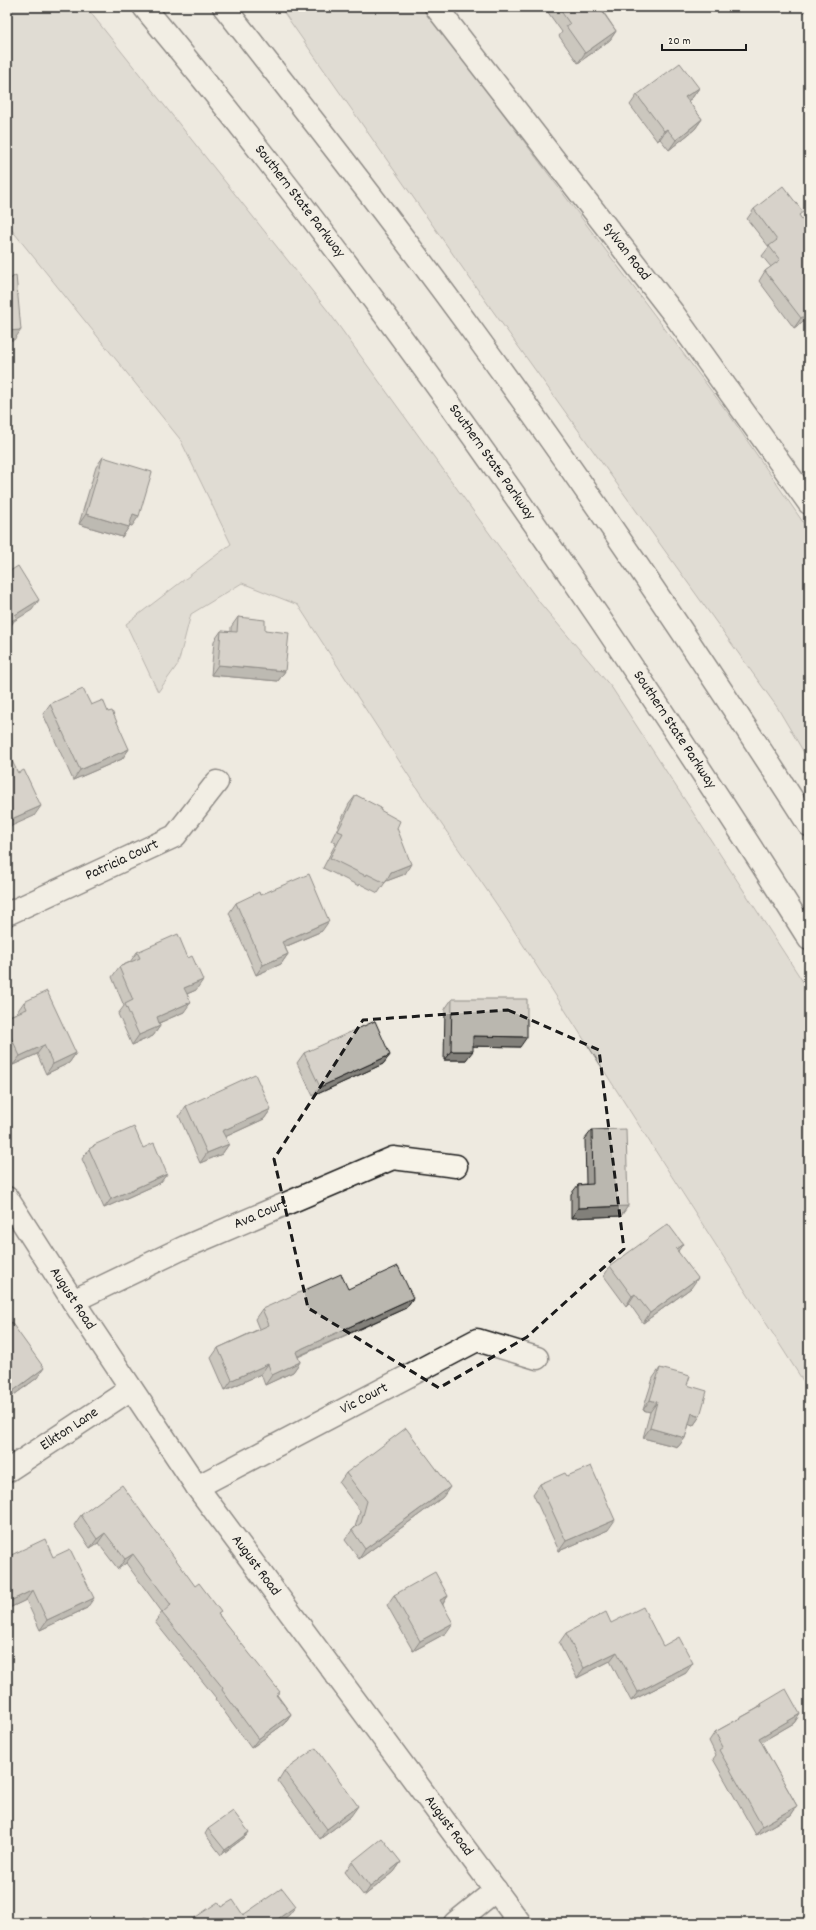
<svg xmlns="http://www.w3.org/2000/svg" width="816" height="1930" font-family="Dekko,sans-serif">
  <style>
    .green { fill: #cfccc3; stroke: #767470 }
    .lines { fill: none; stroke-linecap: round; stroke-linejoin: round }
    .street-casing { stroke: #1c1c1c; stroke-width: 25 }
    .secondary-casing { stroke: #1c1c1c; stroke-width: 25 }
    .highway-casing { stroke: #1c1c1c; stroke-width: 25 }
    .street { stroke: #f7f3e8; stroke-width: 22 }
    .secondary { stroke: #f7f3e8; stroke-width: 22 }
    .highway { stroke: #f7f3e8; stroke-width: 22 }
    .wall { fill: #a09d96; stroke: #1c1c1c }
    .shaded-wall { fill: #82807a; stroke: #1c1c1c }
    .building { fill: #bab7af; stroke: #1c1c1c }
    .marked { fill: none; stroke: #1c1c1c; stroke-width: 3; stroke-dasharray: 8 5; stroke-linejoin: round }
    .labels { text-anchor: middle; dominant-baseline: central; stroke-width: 3.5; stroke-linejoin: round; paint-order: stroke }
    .street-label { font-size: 15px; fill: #1c1c1c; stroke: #f7f3e8 }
  </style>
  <rect width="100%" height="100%" fill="#eeeae0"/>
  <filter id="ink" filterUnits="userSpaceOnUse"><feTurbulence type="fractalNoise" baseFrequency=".025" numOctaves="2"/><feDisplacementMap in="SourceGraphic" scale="8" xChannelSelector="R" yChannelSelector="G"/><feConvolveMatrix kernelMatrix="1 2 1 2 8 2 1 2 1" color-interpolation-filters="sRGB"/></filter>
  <g filter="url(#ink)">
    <g class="green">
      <polygon points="7,7 86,7 328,311 540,603 612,688 809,991 809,1390 504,915 420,793 298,605 242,583 191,614 178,664 158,692 126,624 231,544 180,439 7,224"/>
      <polygon points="280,7 423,7 731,417 809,531 809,761 777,707 485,300"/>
    </g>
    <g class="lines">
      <g class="street-casing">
        <g id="street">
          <path id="s1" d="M7,914l168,-78 42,-54"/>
          <path id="s2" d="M73,1301l112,-54 208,-89 63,8"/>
          <path id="s3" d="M7,1471l124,-82"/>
          <path id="s4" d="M197,1487l280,-147 60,18"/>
          <polyline points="455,1923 496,1890"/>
        </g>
      </g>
      <g class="secondary-casing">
        <g id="secondary">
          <path id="s5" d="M436,7l237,306 136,190"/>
          <path id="s6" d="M7,1198l66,103 124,186 323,436"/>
        </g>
      </g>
      <g class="highway-casing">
        <g id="highway">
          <path id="s7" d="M144,7c162,195 312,400 454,609 72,107 143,214 211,323"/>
          <path d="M224,7c87,110 173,220 255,333 115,158 224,320 330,485"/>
        </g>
      </g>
      <use href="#street" class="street"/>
      <use href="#secondary" class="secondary"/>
      <use href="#highway" class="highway"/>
    </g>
    <g class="wall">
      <polygon points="550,7 608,7 604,13 616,31 610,40 578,63 559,36 562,32 547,11"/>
      <polygon points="699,88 692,98 688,101 702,119 695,129 669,150 660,139 657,141 630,105 637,95"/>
      <polygon points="754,209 800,217 809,229 809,317 794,328 759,281 765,271 771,267 762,256 769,247 747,219"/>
      <polygon points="103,457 132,526 129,525 129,527 122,537 79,524 96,467"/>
      <polygon points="238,617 265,630 285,671 278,681 211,675 214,641 221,631 231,632 231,627"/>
      <polygon points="50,704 91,705 129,749 122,759 73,780 43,714"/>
      <polygon points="356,795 380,810 397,828 405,874 386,881 378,893 360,884 359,886 323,868 336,843 331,841 349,804"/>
      <polygon points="260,895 322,931 285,947 288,954 281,964 256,975 229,913 236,903"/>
      <polygon points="137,952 196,990 187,994 184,1012 159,1023 160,1026 153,1036 132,1045 118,1014 124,1006 112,977 119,967 130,962"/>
      <polygon points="452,999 520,1047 473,1046 466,1060 444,1060 445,1009"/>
      <polygon points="24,1002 76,1053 69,1063 46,1074 37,1054 13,1065 7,1053 7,1017 17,1013 17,1012"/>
      <polygon points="304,1053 390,1055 383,1064 313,1096 297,1063"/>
      <polygon points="186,1106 271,1109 264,1119 225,1137 229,1144 222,1154 200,1163 179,1116"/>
      <polygon points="592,1130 628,1206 621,1216 571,1218 571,1194 578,1185 586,1184 585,1139"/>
      <polygon points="94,1145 143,1148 167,1174 160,1183 104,1208 82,1159 89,1149 92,1148"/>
      <polygon points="678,1251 691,1288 643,1323 629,1303 626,1306 604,1276 610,1266"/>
      <polygon points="348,1289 413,1298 406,1308 298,1357 300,1362 293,1372 265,1385 261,1374 225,1390 211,1358 218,1348 259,1329 255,1319 262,1309"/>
      <polygon points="7,1324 37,1378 7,1400"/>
      <polygon points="660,1368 700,1416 693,1426 689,1424 685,1438 678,1447 643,1438 650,1412 643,1410 653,1378"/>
      <polygon points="346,1473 443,1497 359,1559 345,1540 352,1530 355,1527 360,1511 339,1483"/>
      <polygon points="567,1476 608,1530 559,1551 533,1494 540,1484"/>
      <polygon points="81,1515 195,1586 219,1615 291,1714 284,1724 251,1748 215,1699 216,1698 155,1622 162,1612 126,1563 118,1569 98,1543 90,1548 74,1525"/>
      <polygon points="7,1557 53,1557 87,1608 40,1630 26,1600 7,1609"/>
      <polygon points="394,1595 448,1596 443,1604 446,1633 413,1651 387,1605"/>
      <polygon points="566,1633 663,1646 686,1673 631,1701 610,1661 577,1678 559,1643"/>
      <polygon points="761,1704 800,1714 794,1723 761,1742 797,1806 791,1815 756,1835 713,1759 716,1755 709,1741 715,1732 758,1708"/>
      <polygon points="284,1771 351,1816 320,1839 278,1781"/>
      <polygon points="208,1829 249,1832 245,1837 221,1855 205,1834"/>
      <polygon points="352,1862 401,1862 394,1872 364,1896 345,1872"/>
    </g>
    <g class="shaded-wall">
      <polygon points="607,7 608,7 603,15 602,11"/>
      <polygon points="616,31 610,40 578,63 585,53"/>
      <polygon points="699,88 692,98 678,107 685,97"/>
      <polygon points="702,119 695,129 669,150 676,140"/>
      <polygon points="667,129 660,139 657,141 664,131"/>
      <polygon points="809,313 809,317 794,328 801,318"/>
      <polygon points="21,330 14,340 7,340 7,331"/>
      <polygon points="86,514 129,527 122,537 79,524"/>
      <polygon points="133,514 139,516 132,526 126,524"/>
      <polygon points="39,600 32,610 14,621 10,627 7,629 7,623 15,615"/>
      <polygon points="218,665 285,671 278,681 211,675"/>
      <polygon points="129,749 122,759 73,780 80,770"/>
      <polygon points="41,806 34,816 7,828 7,821"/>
      <polygon points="411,864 405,874 384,882 391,872"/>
      <polygon points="329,921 322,931 275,951 282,942"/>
      <polygon points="288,954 281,964 256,975 263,965"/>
      <polygon points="203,980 196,990 177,998 184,988"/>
      <polygon points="191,1002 184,1012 150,1027 157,1017"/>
      <polygon points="160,1026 153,1036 132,1045 139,1035"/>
      <polygon points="473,1036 527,1037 520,1047 467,1046"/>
      <polygon points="44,1045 37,1054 13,1065 20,1056"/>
      <polygon points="451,1051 473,1051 466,1060 444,1060"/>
      <polygon points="76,1053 69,1063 46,1074 53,1064"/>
      <polygon points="390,1055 383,1064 313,1096 320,1087"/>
      <polygon points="271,1109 264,1119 216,1141 222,1131"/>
      <polygon points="229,1144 222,1154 200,1163 207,1153"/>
      <polygon points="167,1174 160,1183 104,1208 111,1199"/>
      <polygon points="628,1206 621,1216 571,1218 578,1208"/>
      <polygon points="683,1244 676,1254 676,1249"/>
      <polygon points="698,1278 691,1288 643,1323 650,1313"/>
      <polygon points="635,1294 629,1303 626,1306 632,1296"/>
      <polygon points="413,1298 406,1308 296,1357 296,1352 303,1348"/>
      <polygon points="300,1362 293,1372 265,1385 272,1375"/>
      <polygon points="268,1364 261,1374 225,1390 232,1380"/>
      <polygon points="44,1368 37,1378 7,1400 7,1399 13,1391"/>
      <polygon points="650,1400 657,1402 650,1412 643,1410"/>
      <polygon points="692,1413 700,1416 693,1426 685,1423"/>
      <polygon points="650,1428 685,1438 678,1447 643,1438"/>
      <polygon points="450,1487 443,1497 359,1559 365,1549"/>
      <polygon points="615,1520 608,1530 559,1551 566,1541"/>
      <polygon points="105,1533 98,1543 90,1548 97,1539"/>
      <polygon points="133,1554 126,1563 118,1569 125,1559"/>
      <polygon points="33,1590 26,1600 7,1609 7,1604 8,1602"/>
      <polygon points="448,1596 441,1606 440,1600"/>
      <polygon points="94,1598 87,1608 40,1630 47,1620"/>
      <polygon points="453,1623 446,1633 413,1651 420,1641"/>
      <polygon points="617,1652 610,1661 577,1678 584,1668"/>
      <polygon points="693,1663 686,1673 631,1701 638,1692"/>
      <polygon points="291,1714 284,1724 251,1748 258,1739"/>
      <polygon points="800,1714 794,1723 753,1747 759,1738"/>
      <polygon points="358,1806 351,1816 320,1839 327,1829"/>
      <polygon points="797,1806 791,1815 756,1835 762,1826"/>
      <polygon points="249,1832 245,1837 221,1855 225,1850"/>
      <polygon points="401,1862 394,1872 364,1896 370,1887"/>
      <polygon points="296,1906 289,1915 279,1923 272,1923"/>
    </g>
    <g class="building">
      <polygon points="558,7 607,7 602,11 616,31 585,53 566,26 570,24"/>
      <polygon points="680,63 699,88 685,97 702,119 676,140 667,129 664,131 637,95"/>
      <polygon points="783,186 803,212 799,215 809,229 809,313 801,318 765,271 780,260 769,246 777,240 754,209"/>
      <polygon points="16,275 21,330 7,331 7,281"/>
      <polygon points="103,457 152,472 139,516 133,514 129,527 86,514"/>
      <polygon points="18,566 39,600 15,615 17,618 7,623 7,573"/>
      <polygon points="238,617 265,620 265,630 289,633 285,671 218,665 221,631 237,632"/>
      <polygon points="83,689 91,705 103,700 108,712 112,711 129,749 80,770 50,704"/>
      <polygon points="11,759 18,773 24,770 41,806 7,821 7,760"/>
      <polygon points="356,795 381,808 380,810 400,821 397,828 411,864 391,872 385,883 367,874 366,876 330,858 343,833 338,831"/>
      <polygon points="309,874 329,921 282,942 288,954 263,965 236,903 259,892 260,895"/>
      <polygon points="178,934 188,958 192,956 203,980 184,988 191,1002 157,1017 160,1026 139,1035 125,1004 133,1000 119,967 140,958 137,952"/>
      <polygon points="47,991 76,1053 53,1064 44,1045 20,1056 7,1029 7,1017 27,1009 24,1002"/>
      <polygon points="452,999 527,999 527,1037 473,1036 473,1051 451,1051"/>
      <polygon points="375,1021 390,1055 320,1087 304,1053"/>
      <polygon points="255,1074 271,1109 222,1131 229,1144 207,1153 186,1106"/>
      <polygon points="134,1127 143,1148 154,1143 167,1174 111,1199 89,1149 94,1146 94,1145"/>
      <polygon points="626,1129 628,1206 578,1208 578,1185 593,1184 592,1130"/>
      <polygon points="668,1224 683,1244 676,1249 698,1278 650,1313 635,1294 632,1296 610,1266"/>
      <polygon points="398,1266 413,1298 303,1348 296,1352 300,1362 272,1375 268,1364 232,1380 218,1348 269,1325 262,1309 341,1274 348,1289"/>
      <polygon points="11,1322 44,1368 13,1391 7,1383 7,1324"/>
      <polygon points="660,1368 690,1376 687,1385 707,1391 700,1416 692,1413 685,1438 650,1428 657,1402 650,1400"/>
      <polygon points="406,1428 450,1487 365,1549 352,1530 361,1523 367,1501 346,1473"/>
      <polygon points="591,1466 615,1520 566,1541 540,1484 565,1473 567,1476"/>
      <polygon points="122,1485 195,1586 199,1583 221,1612 218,1614 280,1692 276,1695 291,1714 258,1739 222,1690 223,1688 162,1613 171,1605 133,1554 125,1559 105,1533 97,1539 81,1515"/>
      <polygon points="45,1539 53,1557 70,1549 94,1598 47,1620 33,1590 8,1602 7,1599 7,1557"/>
      <polygon points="435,1572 448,1596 440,1600 453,1623 420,1641 394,1595"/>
      <polygon points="643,1607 663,1646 679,1637 693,1663 638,1692 617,1652 584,1668 566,1633 606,1612 611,1623"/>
      <polygon points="786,1689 800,1714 759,1738 797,1806 762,1826 719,1750 723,1747 715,1732 762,1706 761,1704"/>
      <polygon points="316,1748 358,1806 327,1829 284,1771"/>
      <polygon points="233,1811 249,1832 225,1850 208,1829"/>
      <polygon points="382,1838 401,1862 370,1887 352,1862"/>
      <polygon points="282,1888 296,1906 272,1923 187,1923 218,1902 221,1907 233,1900 243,1915"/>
      <polygon points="146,1917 150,1923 137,1923"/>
    </g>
  </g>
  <path d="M0 0H816V1930H0ZM508,1010l91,40 25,199 -97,88 -88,51 -131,-80 -34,-149 89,-139z" fill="#eeeae0" fill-opacity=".55" fill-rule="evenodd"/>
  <path class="marked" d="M508,1010l91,40 25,199 -97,88 -88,51 -131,-80 -34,-149 89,-139z"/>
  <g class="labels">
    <g class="street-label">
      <text stroke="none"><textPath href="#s7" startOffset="249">Southern State Parkway</textPath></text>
      <text stroke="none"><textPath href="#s5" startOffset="310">Sylvan Road</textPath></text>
      <text stroke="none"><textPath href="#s7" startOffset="573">Southern State Parkway</textPath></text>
      <text stroke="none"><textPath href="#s7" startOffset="897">Southern State Parkway</textPath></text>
      <text stroke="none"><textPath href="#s1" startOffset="127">Patricia Court</textPath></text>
      <text stroke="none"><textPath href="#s2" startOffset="207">Ava Court</textPath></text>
      <text stroke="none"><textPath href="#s6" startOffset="120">August Road</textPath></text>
      <text stroke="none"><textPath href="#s4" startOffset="189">Vic Court</textPath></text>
      <text stroke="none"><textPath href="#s3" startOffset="75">Elkton Lane</textPath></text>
      <text stroke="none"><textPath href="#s6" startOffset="444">August Road</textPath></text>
      <text stroke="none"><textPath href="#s6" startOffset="768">August Road</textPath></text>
    </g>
  </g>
  <rect width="816" height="1930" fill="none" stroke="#f7f3e8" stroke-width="24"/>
  <rect x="12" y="12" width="792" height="1906" fill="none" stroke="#1c1c1c" stroke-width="1.5" filter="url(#ink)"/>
  <path d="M662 44v6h84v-6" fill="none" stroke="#1c1c1c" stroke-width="2"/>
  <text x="668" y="44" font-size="12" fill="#1c1c1c" stroke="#f7f3e8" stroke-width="3" paint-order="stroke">20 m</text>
</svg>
